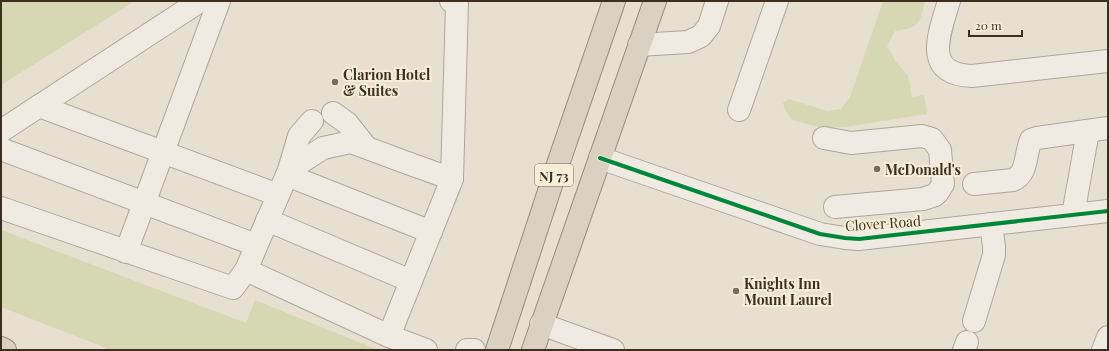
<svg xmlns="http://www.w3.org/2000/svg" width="1109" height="351" font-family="'Playfair Display',serif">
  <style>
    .green { fill: #d6d7b3 }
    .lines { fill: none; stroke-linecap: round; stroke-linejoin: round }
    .minor-casing { stroke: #ada599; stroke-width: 24 }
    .highway-casing { stroke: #928b80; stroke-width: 24 }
    .minor { stroke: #efebe3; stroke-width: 22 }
    .highway { stroke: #dad1c2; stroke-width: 22 }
    .cycleway-casing { stroke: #f7eed8; stroke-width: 6 }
    .cycleway { stroke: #00873e; stroke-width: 4 }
    .poi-dot { fill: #786c5e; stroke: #f7eed8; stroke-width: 1.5 }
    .labels { text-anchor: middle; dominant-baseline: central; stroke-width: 4; stroke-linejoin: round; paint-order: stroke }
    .shield { fill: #f7eed8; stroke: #756857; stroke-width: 1 }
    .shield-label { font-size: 13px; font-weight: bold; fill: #3d2e20 }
    .poi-label { font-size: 14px; font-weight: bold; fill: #3d2e20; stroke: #f7eed8; text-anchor: start }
    .street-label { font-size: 14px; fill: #3d2e20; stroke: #f7eed8 }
  </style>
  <rect width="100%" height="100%" fill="#e7e0d1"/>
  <g class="green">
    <polygon points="1,1 135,1 1,85"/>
    <path d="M883,1h42c-5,23 -6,27 -30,30l-8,15 9,16 12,13 4,22 12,-2 3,19 -82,13 -22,1 -31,-8 -7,-10 -2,-7 6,-4 38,12 14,-2 9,-12z"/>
    <polygon points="1,230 246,323 255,300 378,350 111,350 1,307"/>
  </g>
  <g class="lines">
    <g class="minor-casing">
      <g id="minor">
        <path d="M949,1c-9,31 -28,73 23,75l136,-15"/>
        <polyline points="639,45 688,42 701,36 709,26 717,1"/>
        <polyline points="39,106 278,195"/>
        <polyline points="739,110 777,1"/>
        <polyline points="333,113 347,123 366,147"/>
        <polyline points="1,131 200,1"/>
        <polyline points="824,138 851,143 922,136 932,139 940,150 943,184 938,192 935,195 923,199 835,207"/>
        <polyline points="1,149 256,245"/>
        <polyline points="600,158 820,234 845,238 859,239 1108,211"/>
        <polyline points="289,170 299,136 312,121"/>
        <polyline points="287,175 431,232"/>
        <path d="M974,184l39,-4c15,-6 12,-27 18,-40l6,-2 71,-10"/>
        <polyline points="1,208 233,288 246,270 289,170 323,148 351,142 402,161 452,179"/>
        <polyline points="1073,215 1088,131"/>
        <polyline points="267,220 411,281"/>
        <polyline points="126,252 219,1"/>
        <polyline points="246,270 389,336 426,350"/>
        <polyline points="974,321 994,255 994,247 991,224"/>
        <polyline points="541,324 613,350"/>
        <polyline points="389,336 452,179 457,4 451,1"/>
        <polyline points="467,350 474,350"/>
        <polyline points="964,350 967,342"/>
        <polyline points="1103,350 1108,337"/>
      </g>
    </g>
    <g class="highway-casing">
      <g id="highway">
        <polyline points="1,348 5,350"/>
        <polyline points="497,350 556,170 614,1"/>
        <polyline points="533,350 655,1"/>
      </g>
    </g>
    <use href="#minor" class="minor"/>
    <use href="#highway" class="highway"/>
    <g class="cycleway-casing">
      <polyline id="cycleway" points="600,158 820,234 845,238 859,239 1108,211"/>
    </g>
    <use href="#cycleway" class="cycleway"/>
  </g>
  <g class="poi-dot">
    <circle cx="335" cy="82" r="4"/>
    <circle cx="877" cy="169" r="4"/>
    <circle cx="736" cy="291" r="4"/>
  </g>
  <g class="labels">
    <rect class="shield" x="535" y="164" width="38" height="22" rx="3"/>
    <g class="shield-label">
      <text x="554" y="175">NJ 73</text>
    </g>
    <g class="poi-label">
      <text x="343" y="74">Clarion Hotel<tspan x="343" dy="16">&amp; Suites</tspan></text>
      <text x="885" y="169">McDonald's</text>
      <text x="744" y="283">Knights Inn<tspan x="744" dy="16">Mount Laurel</tspan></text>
    </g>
    <g class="street-label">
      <text transform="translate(883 223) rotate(-4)">Clover Road</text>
    </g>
  </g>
  <rect width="1109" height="351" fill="none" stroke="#3d2e20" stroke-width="4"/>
  <path d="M969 30v6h53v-6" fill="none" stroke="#3d2e20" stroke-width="2"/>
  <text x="975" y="30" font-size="12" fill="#3d2e20" stroke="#f7eed8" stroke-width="3" paint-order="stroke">20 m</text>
</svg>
